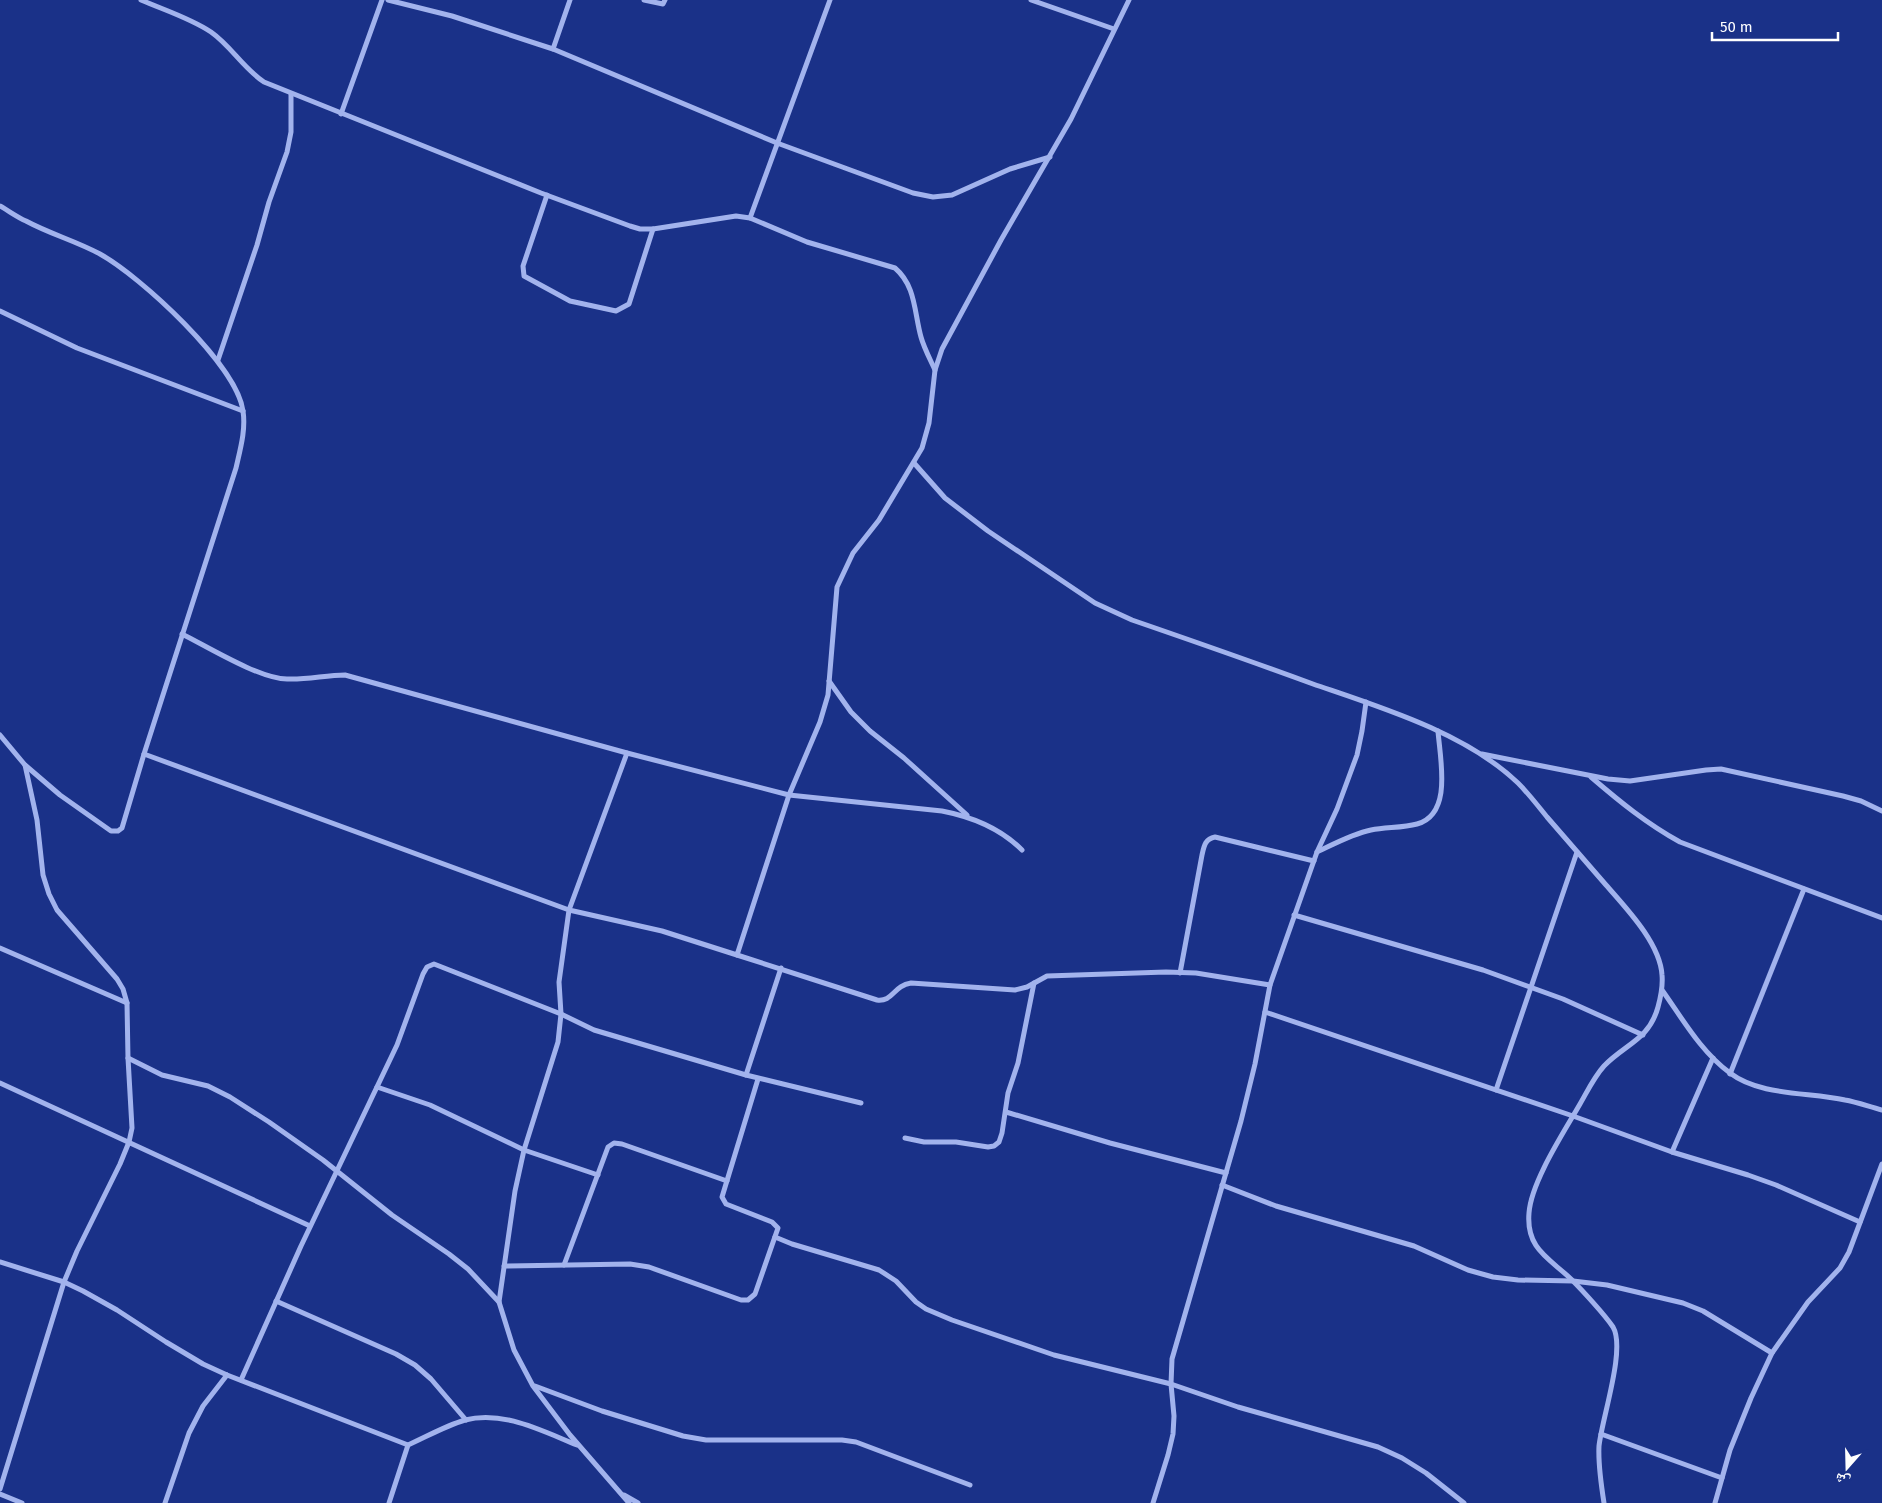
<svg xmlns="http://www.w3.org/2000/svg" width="1882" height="1503" font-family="'Fira Sans','Noto Naskh Arabic',sans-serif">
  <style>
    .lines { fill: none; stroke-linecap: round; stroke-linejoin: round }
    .street { stroke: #a2b3ed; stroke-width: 5 }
  </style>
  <rect width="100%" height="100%" fill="#1a3188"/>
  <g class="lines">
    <g class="street">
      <path d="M141,0c23,10 49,18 70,32 20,14 32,36 53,50l277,111 89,33 10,3h13l83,-13 14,2 57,24 88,26c21,18 19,44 26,69 3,11 9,22 14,33"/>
      <polyline points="388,0 452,16 553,49 777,143 913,193 933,197 952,195 1010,169 1050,157"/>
      <polyline points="644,0 663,4 665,0"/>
      <polyline points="1031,0 1114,29"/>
      <polyline points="553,49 570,0"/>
      <polyline points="341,114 382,0"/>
      <polyline points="547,195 523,266 524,276 570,301 616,311 629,304 653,229"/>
      <path d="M0,206c9,5 17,11 26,15 24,13 50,20 74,33 40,22 137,111 143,157 3,19 -3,39 -7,57l-92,286 425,156 -10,72 2,32 -3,28 -34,108 -9,41 -16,111 15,48 19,36 37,49 59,68"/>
      <polyline points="750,218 830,0"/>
      <polyline points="0,311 77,348 243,411"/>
      <polyline points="218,360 257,245 269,202 287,152 291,132 291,94"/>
      <path d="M914,463l31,35 43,33 107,72 37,17c61,21 121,42 181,64 67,23 153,49 205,99 11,11 20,23 29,34 20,23 39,45 59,68 20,23 54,58 56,90 1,11 -1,21 -4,32 -9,33 -33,37 -54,59 -10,11 -17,26 -24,38 -16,28 -49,78 -51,109 -3,36 20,45 42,66 11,11 34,36 42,48 13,22 -11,91 -14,119 -1,19 2,38 5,57"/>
      <path d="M182,634c26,13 78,45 105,45 20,1 39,-4 58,-4l282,78 162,42 153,16c31,6 58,17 80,39"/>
      <polyline points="829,681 851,712 870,731 904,758 967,815"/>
      <polyline points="0,735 25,765 60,795 111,831 118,831 122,828 144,754"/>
      <polyline points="627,753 569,910 662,931 737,955 789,795 820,722 828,695 837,587 853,553 879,520 922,448 929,423 935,370 942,349 1001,240 1071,119 1129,0"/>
      <polyline points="1482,754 1608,779 1630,781 1706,770 1721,769 1843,796 1861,801 1882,811"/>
      <path d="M1591,777c28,24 56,47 89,65l202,76"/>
      <path d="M1317,852c17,-8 35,-18 54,-22 15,-3 31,-2 46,-6 36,-10 23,-65 21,-93"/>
      <polyline points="1294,915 1483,970 1563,999 1643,1035"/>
      <polyline points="0,948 127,1003"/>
      <path d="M737,955l140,45c16,2 16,-14 34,-17l104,7 12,-3 20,-11 119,-4 30,1 74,12"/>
      <path d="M1180,973l22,-118c2,-9 3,-16 13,-18l99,24"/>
      <path d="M1662,990c20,28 39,62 68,83 30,23 79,19 115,27 12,2 25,7 37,10"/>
      <polyline points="1265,1012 1573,1116 1672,1152 1748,1175 1776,1185 1860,1222"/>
      <polyline points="128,1058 162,1075 208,1086 230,1097 269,1122 323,1160 392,1215 449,1254 468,1269 499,1302"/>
      <polyline points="1730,1074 1804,889"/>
      <polyline points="746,1075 781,968"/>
      <polyline points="0,1083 310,1226"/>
      <polyline points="377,1087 430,1105 524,1150 598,1175"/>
      <polyline points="1496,1090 1577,852"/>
      <polyline points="1006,1112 1110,1143 1226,1173"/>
      <polyline points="905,1138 924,1142 956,1142 988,1147 994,1146 999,1142 1002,1133 1008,1093 1018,1063 1034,983"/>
      <polyline points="1672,1152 1713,1058"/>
      <polyline points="1222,1185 1276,1206 1414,1246 1468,1270 1493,1277 1518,1280 1573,1281 1607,1285 1683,1303 1703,1311 1772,1353"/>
      <polyline points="775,1237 792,1244 879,1270 896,1281 916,1302 926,1309 952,1320 1054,1355 1171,1384 1238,1407 1378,1447 1402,1458 1426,1473 1464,1503"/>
      <polyline points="0,1262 64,1282 83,1291 117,1310 166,1342 203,1364 227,1375 408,1445"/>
      <polyline points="564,1265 608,1147 614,1143 622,1144 727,1181"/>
      <polyline points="504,1266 630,1264 649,1267 741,1300 748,1300 755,1294 778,1228 772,1222 726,1204 722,1197 758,1079"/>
      <polyline points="276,1301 396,1354 415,1365 431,1379 466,1420"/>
      <polyline points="241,1380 301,1246 397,1045 423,974 427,967 434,964 561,1014 594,1030 746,1075 861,1103"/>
      <polyline points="535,1386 602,1411 683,1436 706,1440 842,1440 856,1442 970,1485"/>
      <polyline points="1601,1434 1722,1478"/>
      <polyline points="0,1489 64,1282 77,1251 120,1164 129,1142 132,1128 128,1058 127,1003 123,989 117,979 57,910 49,894 43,875 37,820 25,765"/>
      <polyline points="0,1494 22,1503"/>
      <polyline points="624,1495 638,1503"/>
      <polyline points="165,1503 189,1433 203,1406 227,1375"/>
      <path d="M389,1503l19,-58c18,-8 37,-19 57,-25 38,-10 77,11 112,25"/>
      <polyline points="1153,1503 1168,1455 1173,1434 1174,1416 1171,1384 1172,1359 1241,1121 1255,1064 1270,985 1317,852 1337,809 1357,755 1362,731 1366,702"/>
      <polyline points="1715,1503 1730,1450 1751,1398 1772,1353 1808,1302 1840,1268 1849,1252 1882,1164"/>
    </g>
  </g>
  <g transform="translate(1847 1468) rotate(200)" stroke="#1a3188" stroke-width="4" paint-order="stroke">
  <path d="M0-4L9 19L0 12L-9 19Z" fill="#ffffff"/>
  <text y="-8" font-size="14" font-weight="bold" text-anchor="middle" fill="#ffffff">ش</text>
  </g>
  <path d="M1712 32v8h126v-8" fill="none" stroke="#ffffff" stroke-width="2.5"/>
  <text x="1720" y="32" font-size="15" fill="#ffffff" stroke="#1a3188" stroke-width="4" paint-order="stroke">50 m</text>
</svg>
